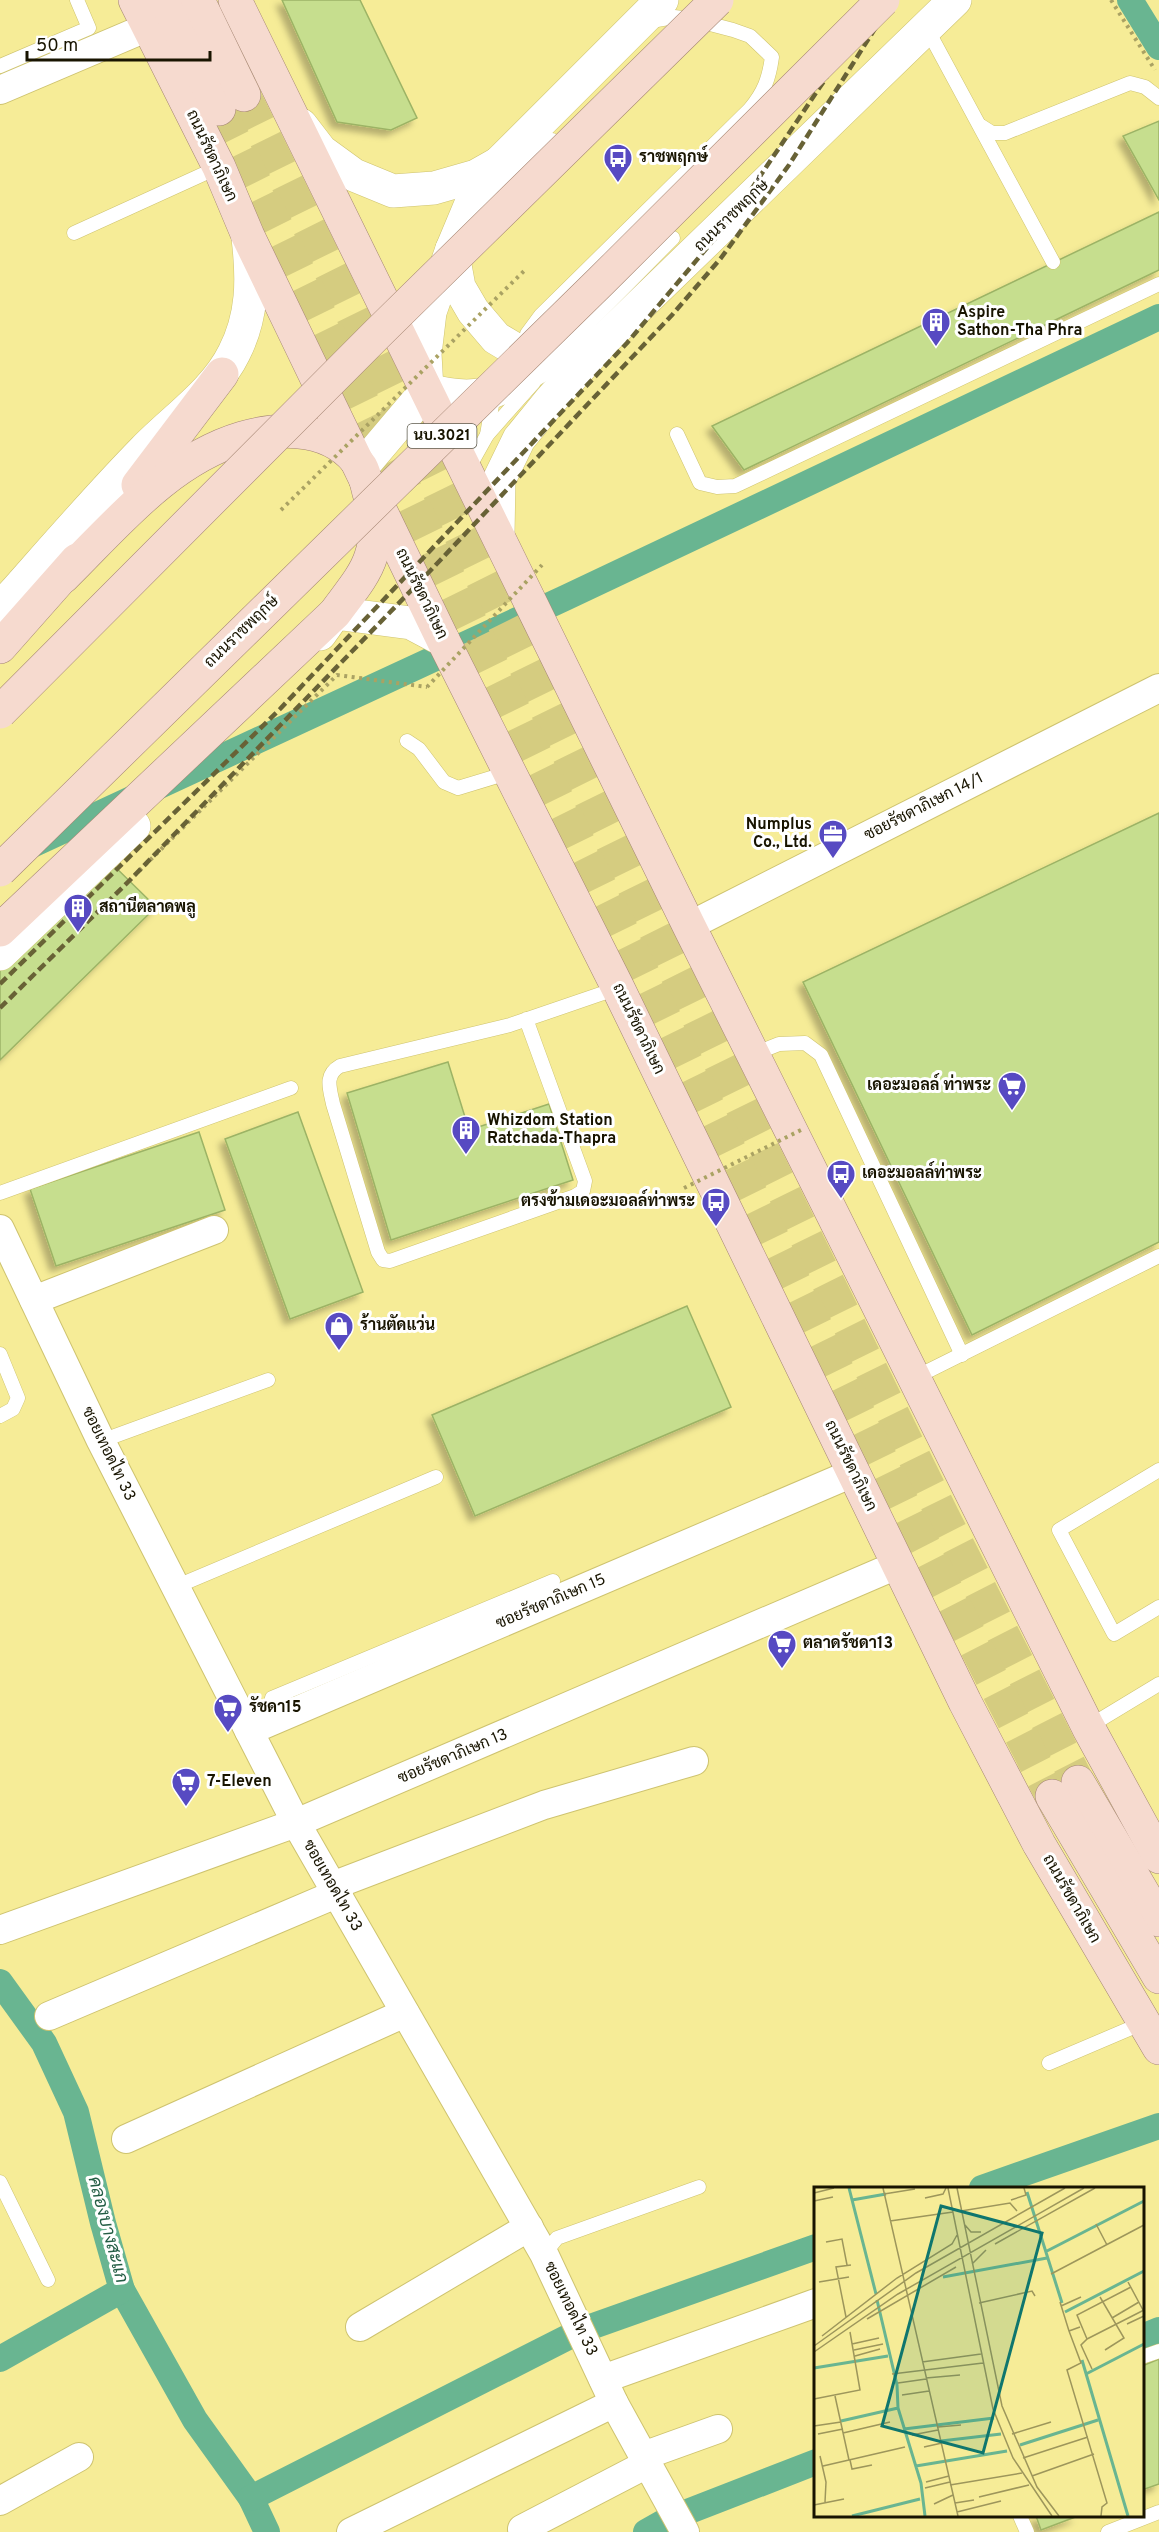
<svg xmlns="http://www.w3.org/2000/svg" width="1159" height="2532" font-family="Overpass,Sarabun,sans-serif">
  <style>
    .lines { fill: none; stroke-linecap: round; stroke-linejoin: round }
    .canal { stroke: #69b591; stroke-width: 26 }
    .building { fill: #c6de8e; stroke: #9cb365; stroke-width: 1.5; filter: url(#shadow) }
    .primary-tunnel { stroke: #d5cc80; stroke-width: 33; stroke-dasharray: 33 16; stroke-linecap: butt }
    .service-casing { stroke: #cec36f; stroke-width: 15 }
    .minor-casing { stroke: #cec36f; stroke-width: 30 }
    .secondary-casing { stroke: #cec36f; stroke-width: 34 }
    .primary-casing { stroke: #a48572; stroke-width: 34 }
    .path { stroke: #aaa263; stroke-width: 4; stroke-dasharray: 3 4.5; stroke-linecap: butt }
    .service { stroke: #fff; stroke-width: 14 }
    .minor { stroke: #fff; stroke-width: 28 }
    .secondary { stroke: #fff; stroke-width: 33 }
    .primary { stroke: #f6dacf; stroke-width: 33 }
    .rail { stroke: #686236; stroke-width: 4.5; stroke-dasharray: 9 4.5; stroke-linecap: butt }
    .primary-bridge-casing { stroke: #a48572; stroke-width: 34; stroke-linecap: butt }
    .path-bridge { stroke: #aaa263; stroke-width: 4; stroke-dasharray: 3 4.5; stroke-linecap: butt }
    .primary-bridge { stroke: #f6dacf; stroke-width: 33 }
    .labels { text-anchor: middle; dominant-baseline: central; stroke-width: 6; stroke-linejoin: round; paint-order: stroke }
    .shield { fill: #fff; stroke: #5d5a4c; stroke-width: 1.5 }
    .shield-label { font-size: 15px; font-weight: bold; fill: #181400 }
    .street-label { font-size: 16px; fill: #181400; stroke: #fff }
    .poi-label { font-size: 16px; font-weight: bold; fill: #181400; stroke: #fff; text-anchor: start }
    .water-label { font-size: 18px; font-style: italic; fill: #245e45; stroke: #fff }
    .inset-river { fill: none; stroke: #69b591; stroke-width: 3 }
    .inset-road { fill: none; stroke: #9d965b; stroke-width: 1.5 }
    .view { fill: #0f766e; fill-opacity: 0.15; stroke: #0f766e; stroke-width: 3 }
    .inset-edge { fill: none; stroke: #181400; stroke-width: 3 }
  </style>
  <defs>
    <filter id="shadow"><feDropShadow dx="-5.5" dy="5.5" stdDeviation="3" flood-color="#0004"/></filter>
  </defs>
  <rect width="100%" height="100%" fill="#f6ec97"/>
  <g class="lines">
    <g class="canal">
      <polyline points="1130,0 1159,47"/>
      <polyline points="32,845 565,598 1159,317"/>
      <polyline points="0,1982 44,2043 76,2112 103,2223 122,2290 195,2420 251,2498 267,2532"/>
      <polyline points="982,2188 1159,2126"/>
      <polyline points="1142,2337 1159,2330"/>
      <polyline points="0,2359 122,2290"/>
      <polyline points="251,2498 582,2330 816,2247"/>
      <polyline points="646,2532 669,2519 816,2462"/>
    </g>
  </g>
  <g class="building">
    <polygon points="282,0 360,0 417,118 391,130 337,122"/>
    <polygon points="1159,121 1159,200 1123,136"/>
    <polygon points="1159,212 1159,270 744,470 712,426"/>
    <polygon points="1159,813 1159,1242 972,1335 803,982"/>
    <polygon points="105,857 156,907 0,1060 0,959"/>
    <polygon points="448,1062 469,1130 549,1104 573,1180 391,1240 347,1093"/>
    <polygon points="298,1112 363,1292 290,1319 225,1139"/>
    <polygon points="199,1132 225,1210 56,1266 30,1189"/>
    <polygon points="687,1306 731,1407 475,1516 432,1415"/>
    <polygon points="1159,2359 1159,2484 1142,2490 1142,2366"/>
    <polygon points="1036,2516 1078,2516 1041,2530"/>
  </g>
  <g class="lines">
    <g class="primary-tunnel">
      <polyline points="244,95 943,1516 1078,1782"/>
      <polyline points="219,109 916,1530 1052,1796"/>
    </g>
    <g class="service-casing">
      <g id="service">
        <polyline points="926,27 1053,262"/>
        <polyline points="0,66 89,28 77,0"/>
        <polyline points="981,126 992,133 1005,133 1130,83 1145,87 1159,98"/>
        <polyline points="491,197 552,140"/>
        <polyline points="74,233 219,167"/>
        <path d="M527,334l14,-19 209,-206c14,-17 19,-30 22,-52l-22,-21 -17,-6 -42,-11 -17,-2 -23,4"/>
        <polyline points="571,341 673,238"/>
        <polyline points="677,434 700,483 717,487 735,486 1159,284"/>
        <polyline points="487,435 494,393"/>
        <polyline points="468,469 487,435 534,382"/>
        <polyline points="407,741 419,749 444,782 458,788 511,772"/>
        <path d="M526,1019l59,162 -2,10 -8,5 -185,65 -7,-1 -5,-8 -45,-148c-3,-15 -9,-29 7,-38l170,-41 108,-37"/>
        <polyline points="754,1054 779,1044 805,1043 821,1055 962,1355"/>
        <polyline points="0,1193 291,1088"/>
        <polyline points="0,1354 18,1398 13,1409 0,1416"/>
        <polyline points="914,1378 1159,1256"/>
        <polyline points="101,1441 268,1380"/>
        <polyline points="1159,1470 1059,1530 1114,1634 1159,1607"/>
        <polyline points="175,1587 436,1477"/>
        <polyline points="267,1723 272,1698 553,1581"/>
        <polyline points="1088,1727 1159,1684"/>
        <polyline points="1049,2063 1143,2023"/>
        <polyline points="0,2182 48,2280"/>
        <polyline points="544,2254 557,2238 699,2187"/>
        <polyline points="1142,2357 1159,2351"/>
        <polyline points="1020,2516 1027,2532"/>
        <polyline points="1108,2532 1159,2512"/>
      </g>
    </g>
    <g class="minor-casing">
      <g id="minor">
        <polyline points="0,90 148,27"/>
        <polyline points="689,926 1159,688"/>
        <polyline points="0,1229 101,1441 296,1823 544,2254 614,2403 685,2532"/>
        <polyline points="34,1300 214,1230"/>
        <polyline points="249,1731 853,1473"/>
        <polyline points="332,1886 544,1805 694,1761"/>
        <polyline points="0,1930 296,1823 897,1565"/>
        <polyline points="49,2016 336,1894"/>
        <polyline points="126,2139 405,2013"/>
        <polyline points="360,2327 529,2227"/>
        <polyline points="603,2379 816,2303"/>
        <polyline points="643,2456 718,2429"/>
        <polyline points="0,2501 79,2457"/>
        <polyline points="522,2529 647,2464"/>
        <polyline points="351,2532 614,2403"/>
      </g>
    </g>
    <g class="secondary-casing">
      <g id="secondary">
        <polyline points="301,125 321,151 354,175 393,191 434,188 476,176 499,163"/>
        <polyline points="452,249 459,287 473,311 496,338 516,350 553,355"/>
        <path d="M427,390c64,17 75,-4 128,-33 15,-8 33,-12 48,-17"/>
        <polyline points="361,468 427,390 425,354 430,312 452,249 470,206 499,163 662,0"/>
        <polyline points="498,534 499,480 519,439 550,401 604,340 955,0"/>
        <path d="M0,609c48,-54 94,-108 144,-159 30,-31 71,-58 90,-97 19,-37 19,-74 14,-115"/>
        <polyline points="320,634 335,613 411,623 443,640"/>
        <polyline points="0,954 134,826"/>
      </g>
    </g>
    <g class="primary-casing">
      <g id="primary">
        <polyline points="135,0 219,167 248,236 443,640 618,988 965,1702 1039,1844 1159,2048"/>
        <polyline points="165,0 219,109"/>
        <polyline points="198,0 244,95"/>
        <polyline points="235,0 689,926 1088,1727 1159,1857"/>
        <polyline points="138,485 222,374"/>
        <polyline points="0,647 77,560"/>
        <path d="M0,930l335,-317c12,-17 30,-37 36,-57 7,-21 5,-42 -2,-63 -2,-7 -4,-19 -8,-26 -26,-40 -78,-41 -119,-29 -74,22 -126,87 -179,139"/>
        <polyline points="1078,1782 1159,1920"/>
        <polyline points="1052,1796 1159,1977"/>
      </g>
    </g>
    <g class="path">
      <polyline points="1111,0 1155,70"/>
      <polyline points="129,881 337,675 427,687"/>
    </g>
    <use href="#service" class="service"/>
    <use href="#minor" class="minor"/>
    <use href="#secondary" class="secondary"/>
    <use href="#primary" class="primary"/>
    <g class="rail">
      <polyline points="0,984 280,709 627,343 732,218 824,81 873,0"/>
      <polyline points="0,1008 130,880 430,571 672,315 721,258 789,165 893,0"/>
    </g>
    <g class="primary-bridge-casing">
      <g id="primary-bridge">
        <polyline points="0,712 377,334 717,0"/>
        <polyline points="0,870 600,282 883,0"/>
      </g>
    </g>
    <g class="path-bridge">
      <polyline points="281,510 525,270"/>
      <polyline points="427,687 542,565"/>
      <polyline points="684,1188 803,1129"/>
    </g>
    <use href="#primary-bridge" class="primary-bridge"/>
  </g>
  <defs>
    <g id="bus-pin" transform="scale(1.5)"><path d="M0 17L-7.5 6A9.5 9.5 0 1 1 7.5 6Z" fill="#574ac2" stroke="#fff"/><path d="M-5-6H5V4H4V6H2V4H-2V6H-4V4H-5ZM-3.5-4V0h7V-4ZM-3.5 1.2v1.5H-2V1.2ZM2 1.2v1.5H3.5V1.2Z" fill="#fff"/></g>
    <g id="building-pin" transform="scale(1.5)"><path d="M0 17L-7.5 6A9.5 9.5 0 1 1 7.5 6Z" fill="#574ac2" stroke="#fff"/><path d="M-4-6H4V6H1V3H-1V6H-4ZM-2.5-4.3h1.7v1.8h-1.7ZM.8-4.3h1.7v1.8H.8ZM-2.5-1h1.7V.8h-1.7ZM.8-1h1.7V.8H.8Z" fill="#fff"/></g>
    <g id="office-pin" transform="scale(1.5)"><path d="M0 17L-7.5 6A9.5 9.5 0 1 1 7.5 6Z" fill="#574ac2" stroke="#fff"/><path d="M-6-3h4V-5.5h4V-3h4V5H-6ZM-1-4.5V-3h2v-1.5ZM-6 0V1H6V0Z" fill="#fff"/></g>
    <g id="supermarket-pin" transform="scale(1.5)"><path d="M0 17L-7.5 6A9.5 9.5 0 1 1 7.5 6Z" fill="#574ac2" stroke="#fff"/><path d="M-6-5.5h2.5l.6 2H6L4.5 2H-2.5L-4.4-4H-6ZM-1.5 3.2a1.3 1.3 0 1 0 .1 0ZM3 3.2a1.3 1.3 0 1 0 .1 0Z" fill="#fff"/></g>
    <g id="shop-pin" transform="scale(1.5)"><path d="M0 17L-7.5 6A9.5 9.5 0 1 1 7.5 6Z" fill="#574ac2" stroke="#fff"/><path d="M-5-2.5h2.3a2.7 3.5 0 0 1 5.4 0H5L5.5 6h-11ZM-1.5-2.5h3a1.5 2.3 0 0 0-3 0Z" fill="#fff"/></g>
  </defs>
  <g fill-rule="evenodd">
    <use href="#bus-pin" x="618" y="158"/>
    <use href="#building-pin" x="936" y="322"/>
    <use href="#office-pin" x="833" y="834"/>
    <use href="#building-pin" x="78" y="908"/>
    <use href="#supermarket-pin" x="1012" y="1086"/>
    <use href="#building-pin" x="466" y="1130"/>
    <use href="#bus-pin" x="841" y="1174"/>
    <use href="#bus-pin" x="716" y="1202"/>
    <use href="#shop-pin" x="339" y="1326"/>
    <use href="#supermarket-pin" x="782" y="1644"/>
    <use href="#supermarket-pin" x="228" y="1708"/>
    <use href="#supermarket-pin" x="186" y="1782"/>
  </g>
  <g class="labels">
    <rect class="shield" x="407.5" y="424" width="69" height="24" rx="4.5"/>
    <g class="shield-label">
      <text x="442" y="436">นบ.3021</text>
    </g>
    <g class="street-label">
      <text transform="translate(211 156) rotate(65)">ถนนรัชดาภิเษก</text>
      <text transform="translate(732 216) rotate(-44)">ถนนราชพฤกษ์</text>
      <text transform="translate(421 594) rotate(64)">ถนนรัชดาภิเษก</text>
      <text transform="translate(242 632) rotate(-44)">ถนนราชพฤกษ์</text>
      <text transform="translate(924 807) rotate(-27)">ซอยรัชดาภิเษก 14/1</text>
      <text transform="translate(638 1029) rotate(64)">ถนนรัชดาภิเษก</text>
      <text transform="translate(108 1454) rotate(64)">ซอยเทอดไท 33</text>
      <text transform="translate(850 1466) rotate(64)">ถนนรัชดาภิเษก</text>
      <text transform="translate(551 1602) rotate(-23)">ซอยรัชดาภิเษก 15</text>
      <text transform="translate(453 1757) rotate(-23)">ซอยรัชดาภิเษก 13</text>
      <text transform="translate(332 1886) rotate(60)">ซอยเทอดไท 33</text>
      <text transform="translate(1071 1899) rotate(60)">ถนนรัชดาภิเษก</text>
      <text transform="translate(570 2309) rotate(64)">ซอยเทอดไท 33</text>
    </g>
    <g class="poi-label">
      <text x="639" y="158">ราชพฤกษ์</text>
      <text x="957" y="313">Aspire<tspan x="957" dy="18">Sathon-Tha Phra</tspan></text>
      <text x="812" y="825" text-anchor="end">Numplus<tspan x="812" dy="18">Co., Ltd.</tspan></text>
      <text x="99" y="908">สถานีตลาดพลู</text>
      <text x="991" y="1086" text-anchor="end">เดอะมอลล์ ท่าพระ</text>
      <text x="487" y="1121">Whizdom Station<tspan x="487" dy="18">Ratchada-Thapra</tspan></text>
      <text x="862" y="1174">เดอะมอลล์ท่าพระ</text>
      <text x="695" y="1202" text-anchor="end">ตรงข้ามเดอะมอลล์ท่าพระ</text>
      <text x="360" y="1326">ร้านตัดแว่น</text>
      <text x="803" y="1644">ตลาดรัชดา13</text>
      <text x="249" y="1708">รัชดา15</text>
      <text x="207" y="1782">7-Eleven</text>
    </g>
    <g class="water-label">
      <text transform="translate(107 2230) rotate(75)">คลองบางสะแก</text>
    </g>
  </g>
  <g transform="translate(814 2187)">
    <rect width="330" height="330" fill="#f6ec97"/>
    <path class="inset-river" d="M35,1l27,106M213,5l35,111M38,13l34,-6M231,65l99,-51M129,90l104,-19M63,113l20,85 1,23 23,75 4,33M251,125l79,-41M268,173l46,156M0,181l74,-12M272,187l58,-30M27,234l57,-13M90,242l90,-11M127,254l60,-7M206,258l78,-25M102,279l91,-15M38,329l68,-17"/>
    <path class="inset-road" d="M69,1l75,328M134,1l45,221 20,49 39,58M143,1l45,218 35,81 22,29M0,6l20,-5M70,7l31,-5M111,11l18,-4 3,-6M197,13l15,-5 -2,-7M0,14l19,-4M147,24l49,-8 7,8M76,34l63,-9M282,37l11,21M151,38l6,7h10M12,55l16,-3 5,26M181,57l100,-56M158,77l14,-14M237,87l93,-49M5,95l30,-5M314,95l15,28M286,110l24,41 -19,12M246,115l9,29M165,116l53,-12 3,5M247,119l20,-9M32,130l-10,-50 15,-2M298,131l27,-16M53,132l89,-52M313,137l17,-8M266,140l-11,4 12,32 -14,7 40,133 -5,4 -1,9M8,149l75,-58 55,-34 5,-9M273,152l57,-29M38,157l27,-6M0,159l102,-73 149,-85M40,163l29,-6M0,165l84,-58 186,-106M41,169l25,-7M108,175l59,-8M278,182l-11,-24 6,-6 -10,-24 54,-28M78,187l91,-11M112,191l34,-3M84,196l28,-4M88,208l27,-4M21,209l14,64M0,212l46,-9 -10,-58M0,239l27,-4M124,240l23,-2M29,246l47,-11M4,247l25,-5M198,247l39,-12M98,248l26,-5M110,260l18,-4M6,269l6,26 -1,20M209,271l65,-21M36,273l2,9 20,-4M9,279l82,-19M218,289l62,-22M112,295l23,-6M136,298l72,-12M111,301l25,-6M165,310l50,-12M141,316l19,-3M120,317l19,-9M0,318l30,-6M143,325l44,-11"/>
    <path class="view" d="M127,19l101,27 -59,220 -101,-27z"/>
    <rect width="330" height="330" class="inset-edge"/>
  </g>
  <path d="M27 51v9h183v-9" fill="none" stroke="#181400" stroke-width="3"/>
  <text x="36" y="51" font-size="18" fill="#181400" stroke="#ffffff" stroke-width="4.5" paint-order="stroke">50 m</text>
</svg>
